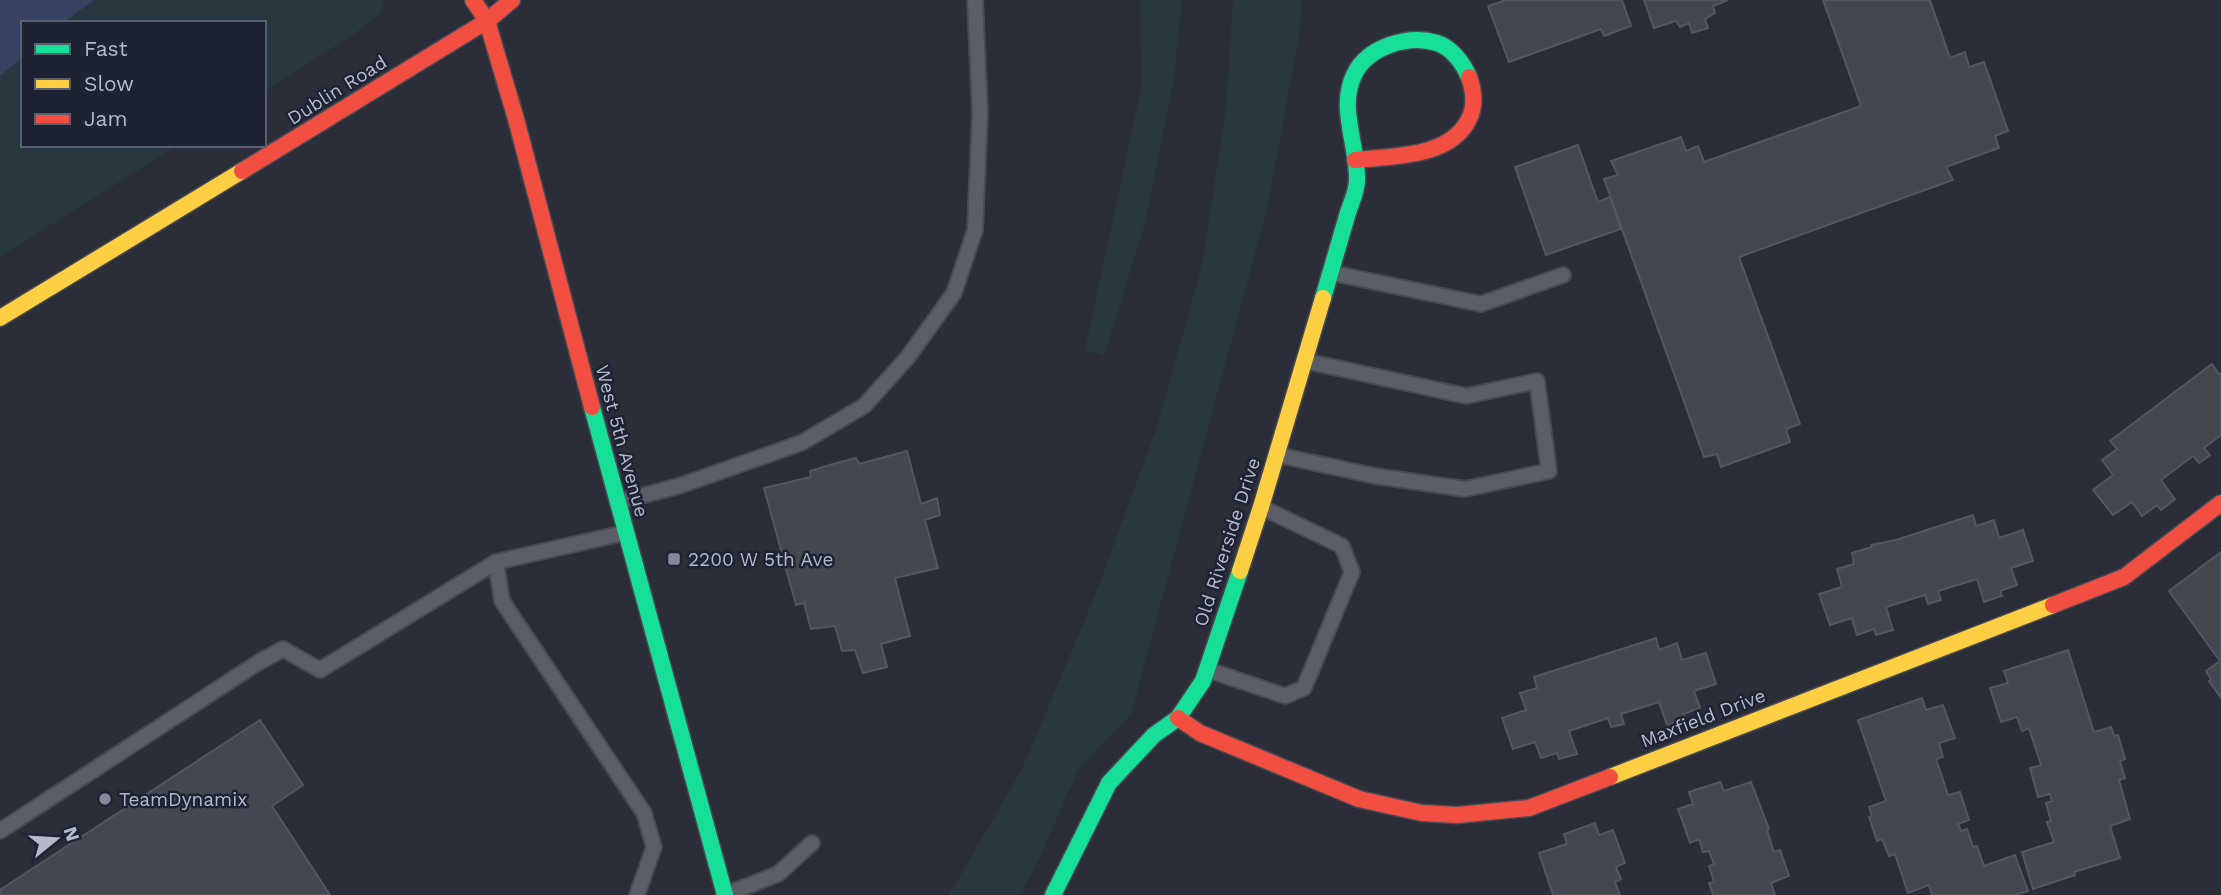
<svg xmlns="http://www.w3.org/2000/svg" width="2221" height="895" font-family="'Work Sans',sans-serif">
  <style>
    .green { fill: #28383f }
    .water { fill: #374162 }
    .building { fill: #444750; stroke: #535661; stroke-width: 2 }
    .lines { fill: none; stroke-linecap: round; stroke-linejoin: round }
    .lane-casing { stroke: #474a52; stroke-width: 18 }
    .fast-casing { stroke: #474a52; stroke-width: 19 }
    .slow-casing { stroke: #474a52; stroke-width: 19 }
    .jam-casing { stroke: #474a52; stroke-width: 19 }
    .lane { stroke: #5b5e67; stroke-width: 14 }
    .fast { stroke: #16e098; stroke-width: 16 }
    .slow { stroke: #ffcf43; stroke-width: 16 }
    .jam { stroke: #f24e42; stroke-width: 16 }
    .poi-dot { fill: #858897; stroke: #1e2334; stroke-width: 2.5 }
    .labels { text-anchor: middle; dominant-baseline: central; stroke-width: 5; stroke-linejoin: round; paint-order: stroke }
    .street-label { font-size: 19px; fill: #b5b9ca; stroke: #1e2334 }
    .poi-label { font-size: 19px; fill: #b5b9ca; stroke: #1e2334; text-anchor: start }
  </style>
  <rect width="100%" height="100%" fill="#2b2e39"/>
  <g class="green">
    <polygon points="94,0 384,0 380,14 353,35 264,91 264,23 63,23"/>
    <polygon points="1140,0 1182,0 1173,84 1145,223 1104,356 1085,349 1141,89"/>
    <polygon points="1233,0 1302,0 1299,35 1268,205 1131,714 1078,770 1036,865 1019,895 949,895 1022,769 1094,598 1157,427 1202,265 1226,108"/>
    <polygon points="23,57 23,145 178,145 0,257 0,76"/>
  </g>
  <polygon class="water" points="0,0 94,0 63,23 23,23 23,57 0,76"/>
  <g class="building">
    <polygon points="1506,0 1622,0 1631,26 1604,36 1601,29 1509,62 1488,6"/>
    <polygon points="1644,0 1728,0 1713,6 1715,13 1705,19 1708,28 1692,33 1689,23 1680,27 1676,21 1654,28"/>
    <polygon points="1823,0 1930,0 1950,58 1965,52 1969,67 1984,62 2008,131 1995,136 1999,148 1946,167 1953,180 1739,257 1800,424 1786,429 1790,442 1721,467 1717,454 1704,457 1604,179 1618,175 1611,161 1681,137 1686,151 1698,146 1704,162 1861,106"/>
    <polygon points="1578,145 1598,202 1610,197 1621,229 1546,255 1515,167"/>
    <polygon points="2212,364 2219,374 2221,373 2221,435 2204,448 2210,455 2199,463 2193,456 2161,480 2175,499 2161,510 2157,505 2142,516 2132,502 2113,515 2093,490 2113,475 2102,460 2117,449 2110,441"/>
    <polygon points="907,451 921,504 937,498 940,515 925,520 938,568 895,578 910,636 881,644 887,667 863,673 855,650 842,651 835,626 811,629 804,603 796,605 764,488 811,477 810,471 833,464 856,458 859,464"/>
    <polygon points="1973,515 1976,526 1994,520 1999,538 2023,530 2033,561 2011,568 2017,585 2000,591 2002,596 1984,602 1977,579 1938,591 1941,600 1928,604 1925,595 1886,607 1893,630 1876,635 1874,629 1857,635 1852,618 1830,625 1819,594 1842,587 1837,569 1854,564 1852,553 1872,547 1871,545 1896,540"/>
    <polygon points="2221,552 2221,698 2209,681 2211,679 2206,671 2220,661 2169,591"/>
    <polygon points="1656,638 1659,650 1677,643 1682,660 1706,653 1716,684 1694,691 1700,708 1683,714 1685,720 1667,725 1659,702 1621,714 1624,724 1611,727 1608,718 1569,731 1577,754 1559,759 1557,753 1541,758 1535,742 1513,749 1502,718 1526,710 1520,693 1537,688 1534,677"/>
    <polygon points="2068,650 2094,732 2111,727 2114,736 2118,735 2125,759 2120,761 2125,778 2119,780 2130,819 2110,826 2120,858 2074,872 2075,875 2033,889 2022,852 2054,842 2047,822 2051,821 2046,803 2052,801 2050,794 2038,797 2030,768 2041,765 2029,728 2022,731 2017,717 2001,722 1990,688 2008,683 2004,671"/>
    <polygon points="1922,698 1926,710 1943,705 1955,738 1939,743 1943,757 1936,759 1948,795 1960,792 1969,820 1958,824 1961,831 1967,829 1973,847 1977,846 1984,866 2015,855 2028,891 2015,895 1932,895 1929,885 1908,893 1895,854 1889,856 1882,839 1877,841 1869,817 1872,816 1869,807 1886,801 1858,720"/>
    <polygon points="260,720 303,785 272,806 330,895 0,895 0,890"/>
    <polygon points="1720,782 1724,791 1751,782 1769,829 1767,830 1774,852 1780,850 1789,876 1771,883 1775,895 1713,895 1709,883 1714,882 1709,866 1714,864 1709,851 1703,852 1699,839 1690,843 1678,809 1693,804 1689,792"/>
    <polygon points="1595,823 1599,835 1613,830 1625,863 1616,867 1621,879 1615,882 1620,895 1553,895 1539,853 1567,844 1564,834"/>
  </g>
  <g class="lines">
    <g class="lane-casing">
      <g id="lane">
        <polyline points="1332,273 1481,304 1563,275"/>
        <polyline points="1278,455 1375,476 1465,489 1549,471 1537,381 1466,396 1305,361"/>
        <polyline points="618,502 679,486 801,443 864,406 908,357 954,293 975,230 980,113 975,0"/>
        <polyline points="496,562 502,601 644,813 654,847 637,895"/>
        <polyline points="1208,670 1285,696 1304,688 1352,572 1342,546 1263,508"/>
        <polyline points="0,831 259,662 283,649 320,670 496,562 624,533"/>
        <polyline points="727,894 778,874 812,843"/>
      </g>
    </g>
    <g class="fast-casing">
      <g id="fast">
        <path d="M1323,298c8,-27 16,-55 24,-82 3,-11 10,-24 10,-36 1,-34 -19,-72 -3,-105 13,-28 54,-41 83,-32 15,5 26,20 32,34"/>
        <polyline points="592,407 725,895"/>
        <polyline points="1053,895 1109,783 1154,735 1178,718 1203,681 1240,571"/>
      </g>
    </g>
    <g class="slow-casing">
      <g id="slow">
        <polyline points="0,318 242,171"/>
        <polyline points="1240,571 1261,507 1323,298"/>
        <polyline points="1610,777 2053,605"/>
      </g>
    </g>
    <g class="jam-casing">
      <g id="jam">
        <polyline points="473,0 487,21 516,119 592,407"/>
        <path d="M1355,160c38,-4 95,-2 114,-41 7,-14 5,-28 0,-42"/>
        <polyline points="242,171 487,21 512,0"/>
        <polyline points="2053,605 2124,577 2221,503"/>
        <polyline points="1178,718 1200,733 1359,799 1422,813 1457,815 1529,808 1610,777"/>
      </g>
    </g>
    <use href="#lane" class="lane"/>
    <use href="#fast" class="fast"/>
    <use href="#slow" class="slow"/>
    <use href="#jam" class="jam"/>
  </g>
  <g class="poi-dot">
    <rect x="667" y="552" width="14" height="14" rx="3.5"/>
    <circle cx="105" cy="799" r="7"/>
  </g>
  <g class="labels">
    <g class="street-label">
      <text transform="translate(337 90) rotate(-32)">Dublin Road</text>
      <text transform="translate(622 441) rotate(75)">West 5th Avenue</text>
      <text transform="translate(1227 542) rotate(-72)">Old Riverside Drive</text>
      <text transform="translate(1703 718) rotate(-21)">Maxfield Drive</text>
    </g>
    <g class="poi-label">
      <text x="688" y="559">2200 W 5th Ave</text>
      <text x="119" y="799">TeamDynamix</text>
    </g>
  </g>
  <rect x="21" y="21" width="245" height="126" fill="#1e2334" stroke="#5a5f70" stroke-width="2"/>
  <rect x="35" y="44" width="35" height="10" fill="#16e098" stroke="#5a5f70" stroke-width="2"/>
  <text x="84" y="56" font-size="21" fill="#b5b9ca">Fast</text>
  <rect x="35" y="79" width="35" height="10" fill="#ffcf43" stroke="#5a5f70" stroke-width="2"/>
  <text x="84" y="91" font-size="21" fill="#b5b9ca">Slow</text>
  <rect x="35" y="114" width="35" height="10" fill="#f24e42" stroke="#5a5f70" stroke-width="2"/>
  <text x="84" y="126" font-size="21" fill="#b5b9ca">Jam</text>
  <g transform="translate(56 839) rotate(72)" stroke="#1e2334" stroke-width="5" paint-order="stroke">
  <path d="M0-5L12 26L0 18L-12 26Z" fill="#b5b9ca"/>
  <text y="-10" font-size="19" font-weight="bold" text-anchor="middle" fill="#b5b9ca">N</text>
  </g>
</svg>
